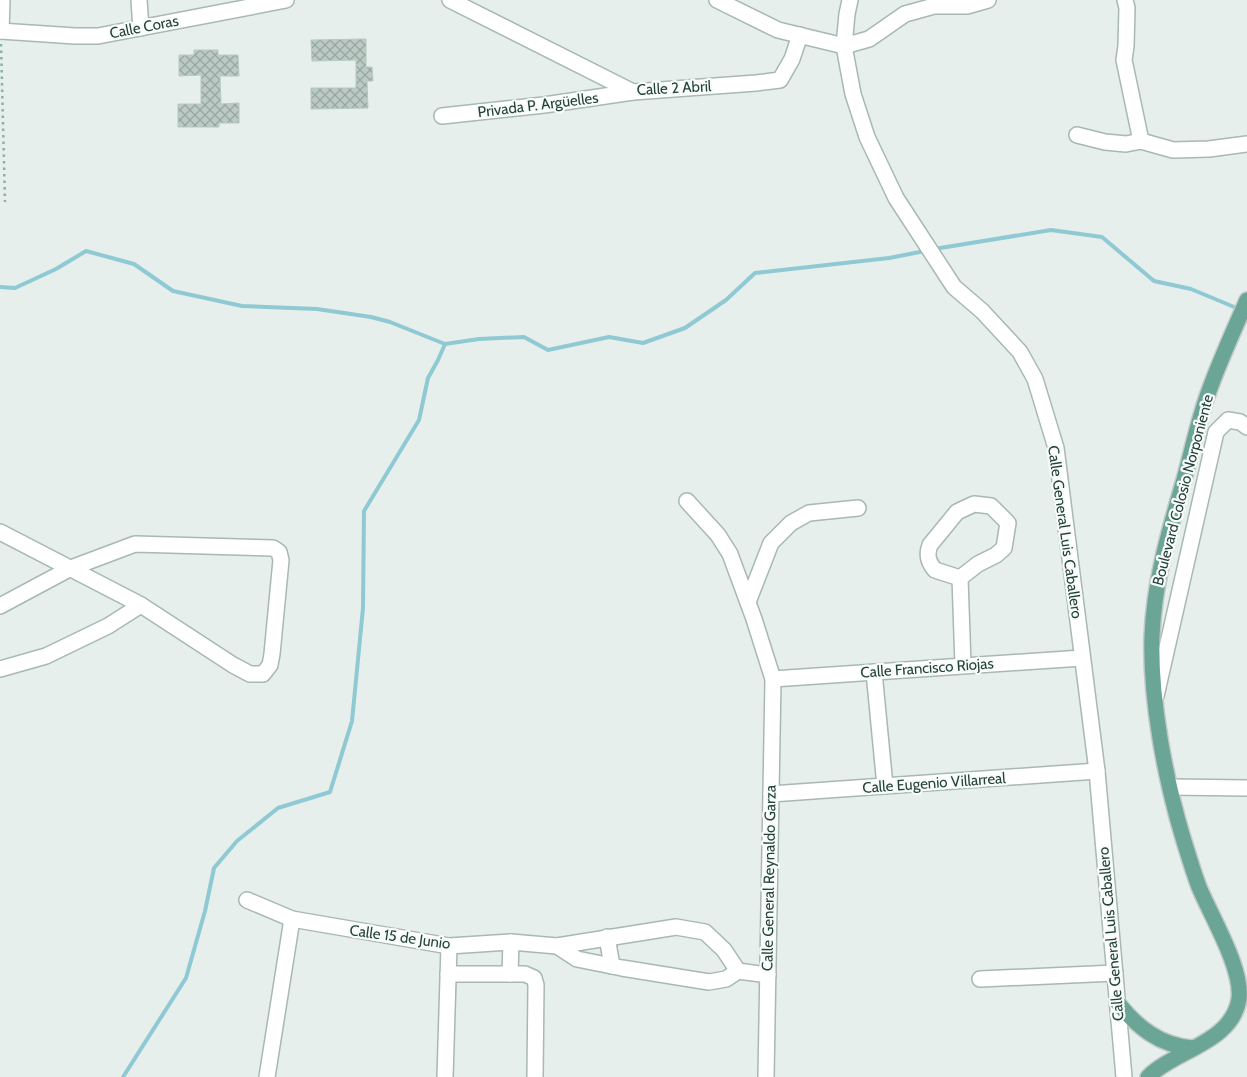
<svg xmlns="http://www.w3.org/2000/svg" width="1247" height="1077" font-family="Cabin,sans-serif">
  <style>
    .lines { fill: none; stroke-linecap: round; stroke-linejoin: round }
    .stream { stroke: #8ec9d4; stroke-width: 4 }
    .building { fill: url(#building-cross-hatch); stroke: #b8c9c2 }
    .minor-casing { stroke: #a8b8b2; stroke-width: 18 }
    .major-casing { stroke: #c2cac8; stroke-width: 18 }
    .path { stroke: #86b3a5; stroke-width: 2.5; stroke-dasharray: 2.5 4; stroke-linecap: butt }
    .minor { stroke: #fff; stroke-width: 15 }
    .major { stroke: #6aa596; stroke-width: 15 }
    .labels { text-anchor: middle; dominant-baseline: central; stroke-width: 4.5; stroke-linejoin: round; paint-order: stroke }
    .street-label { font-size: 15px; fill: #24423a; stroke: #f7fbf9 }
  </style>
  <defs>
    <pattern id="building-cross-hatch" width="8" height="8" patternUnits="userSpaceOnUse" patternTransform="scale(1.25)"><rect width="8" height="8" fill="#bbcac4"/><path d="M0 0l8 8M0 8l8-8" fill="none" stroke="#98a6a0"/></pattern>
  </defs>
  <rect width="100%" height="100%" fill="#e6efeb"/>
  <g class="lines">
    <g class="stream">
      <polyline points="934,249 1051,230 1102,237 1154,281 1191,289 1239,309"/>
      <polyline points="0,287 15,288 56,269 86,251 134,264 173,291 242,306 317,309 371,317 390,322 445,344"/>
      <polyline points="123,1077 186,978 205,911 214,868 237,841 278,808 330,792 352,721 363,608 364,511 419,420 428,378 438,360 445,344 479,339 524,337 548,350 609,337 643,343 685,328 726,300 755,273 889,258 925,251"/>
    </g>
  </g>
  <g class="building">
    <polygon points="366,39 366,67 372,67 373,81 367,81 368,108 311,109 311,88 356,88 356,60 312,61 311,40"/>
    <polygon points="194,50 218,50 218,55 238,55 239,76 220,76 221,104 239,103 239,123 219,123 219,127 178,127 178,104 201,104 201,75 179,76 179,55 194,55"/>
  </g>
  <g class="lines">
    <g class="minor-casing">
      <g id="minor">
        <polyline points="139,0 141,28"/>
        <polyline points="450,0 633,92"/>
        <polyline points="717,0 778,30 844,46 869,39 905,14 934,6 967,6 988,0"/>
        <polyline points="850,0 847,14 844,46 853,94 867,137 896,198 954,287 982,311 1020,352 1035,379 1056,448 1097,771 1124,1077"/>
        <polyline points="1125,0 1127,8 1126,46 1124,60 1141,141"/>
        <polyline points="0,31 75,36 98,36 286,0"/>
        <polyline points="1,31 2,0"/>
        <polyline points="442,116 544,105 633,92 756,83 780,80 792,59 800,35"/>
        <polyline points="1077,135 1105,142 1126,144 1141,141 1173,150 1209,149 1247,144"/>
        <polyline points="687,501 718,535 730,554 754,619 773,679 766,1077"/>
        <polyline points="0,532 141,605 233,665 250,674 263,674 270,665 272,654 281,560 279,552 273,548 135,544 71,568 0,606"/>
        <path d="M960,578l-25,-8c-7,-8 -9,-15 -5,-25l27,-33 17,-8 17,2 17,17 -4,25 -8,7 -18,9 -18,14 3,87"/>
        <polyline points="748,602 771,543 791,523 809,513 858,508"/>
        <polyline points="0,669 46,656 108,626 141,605"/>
        <polyline points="874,672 885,786"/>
        <polyline points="773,679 1082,658"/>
        <polyline points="1156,696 1216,432 1228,420 1240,422 1247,427"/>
        <polyline points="1171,787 1247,788"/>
        <polyline points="771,794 1097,771"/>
        <polyline points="247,900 292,919 449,946 511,942 557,946 577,959 622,968 709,982 726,979 738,971 768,975"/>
        <polyline points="607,937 612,966"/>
        <polyline points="557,946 676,927 705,932 724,950 738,971"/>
        <polyline points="448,974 525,974 534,978 536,985 535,1077"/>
        <polyline points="510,974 511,942"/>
        <polyline points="980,979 1115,973"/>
        <polyline points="267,1077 292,919"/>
        <polyline points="445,1077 449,946"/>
      </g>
    </g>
    <g class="major-casing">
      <g id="major">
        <path d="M1117,1002c20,25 43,44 76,46"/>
        <path d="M1148,1077c27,-27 84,-34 91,-78 4,-30 -28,-83 -40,-112 -6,-16 -11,-33 -16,-49 -18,-60 -33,-139 -31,-202 2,-51 15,-98 29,-146 10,-33 16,-67 28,-99 11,-31 25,-61 38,-91"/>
      </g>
    </g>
    <polyline class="path" points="1,44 5,202"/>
    <use href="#minor" class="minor"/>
    <use href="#major" class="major"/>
  </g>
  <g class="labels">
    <g class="street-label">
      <text transform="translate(144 27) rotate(-11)">Calle Coras</text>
      <text transform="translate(674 88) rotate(-3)">Calle 2 Abril</text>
      <text transform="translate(538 105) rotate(-7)">Privada P. Argüelles</text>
      <text transform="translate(1183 490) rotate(-75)">Boulevard Colosio Norponiente</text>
      <text transform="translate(1065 532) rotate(82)">Calle General Luis Caballero</text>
      <text transform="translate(927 668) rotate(-4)">Calle Francisco Riojas</text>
      <text transform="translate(934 783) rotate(-4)">Calle Eugenio Villarreal</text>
      <text transform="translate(769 878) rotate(-89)">Calle General Reynaldo Garza</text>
      <text transform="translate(1111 934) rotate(-95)">Calle General Luis Caballero</text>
      <text transform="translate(400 937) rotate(8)">Calle 15 de Junio</text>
    </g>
  </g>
</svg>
